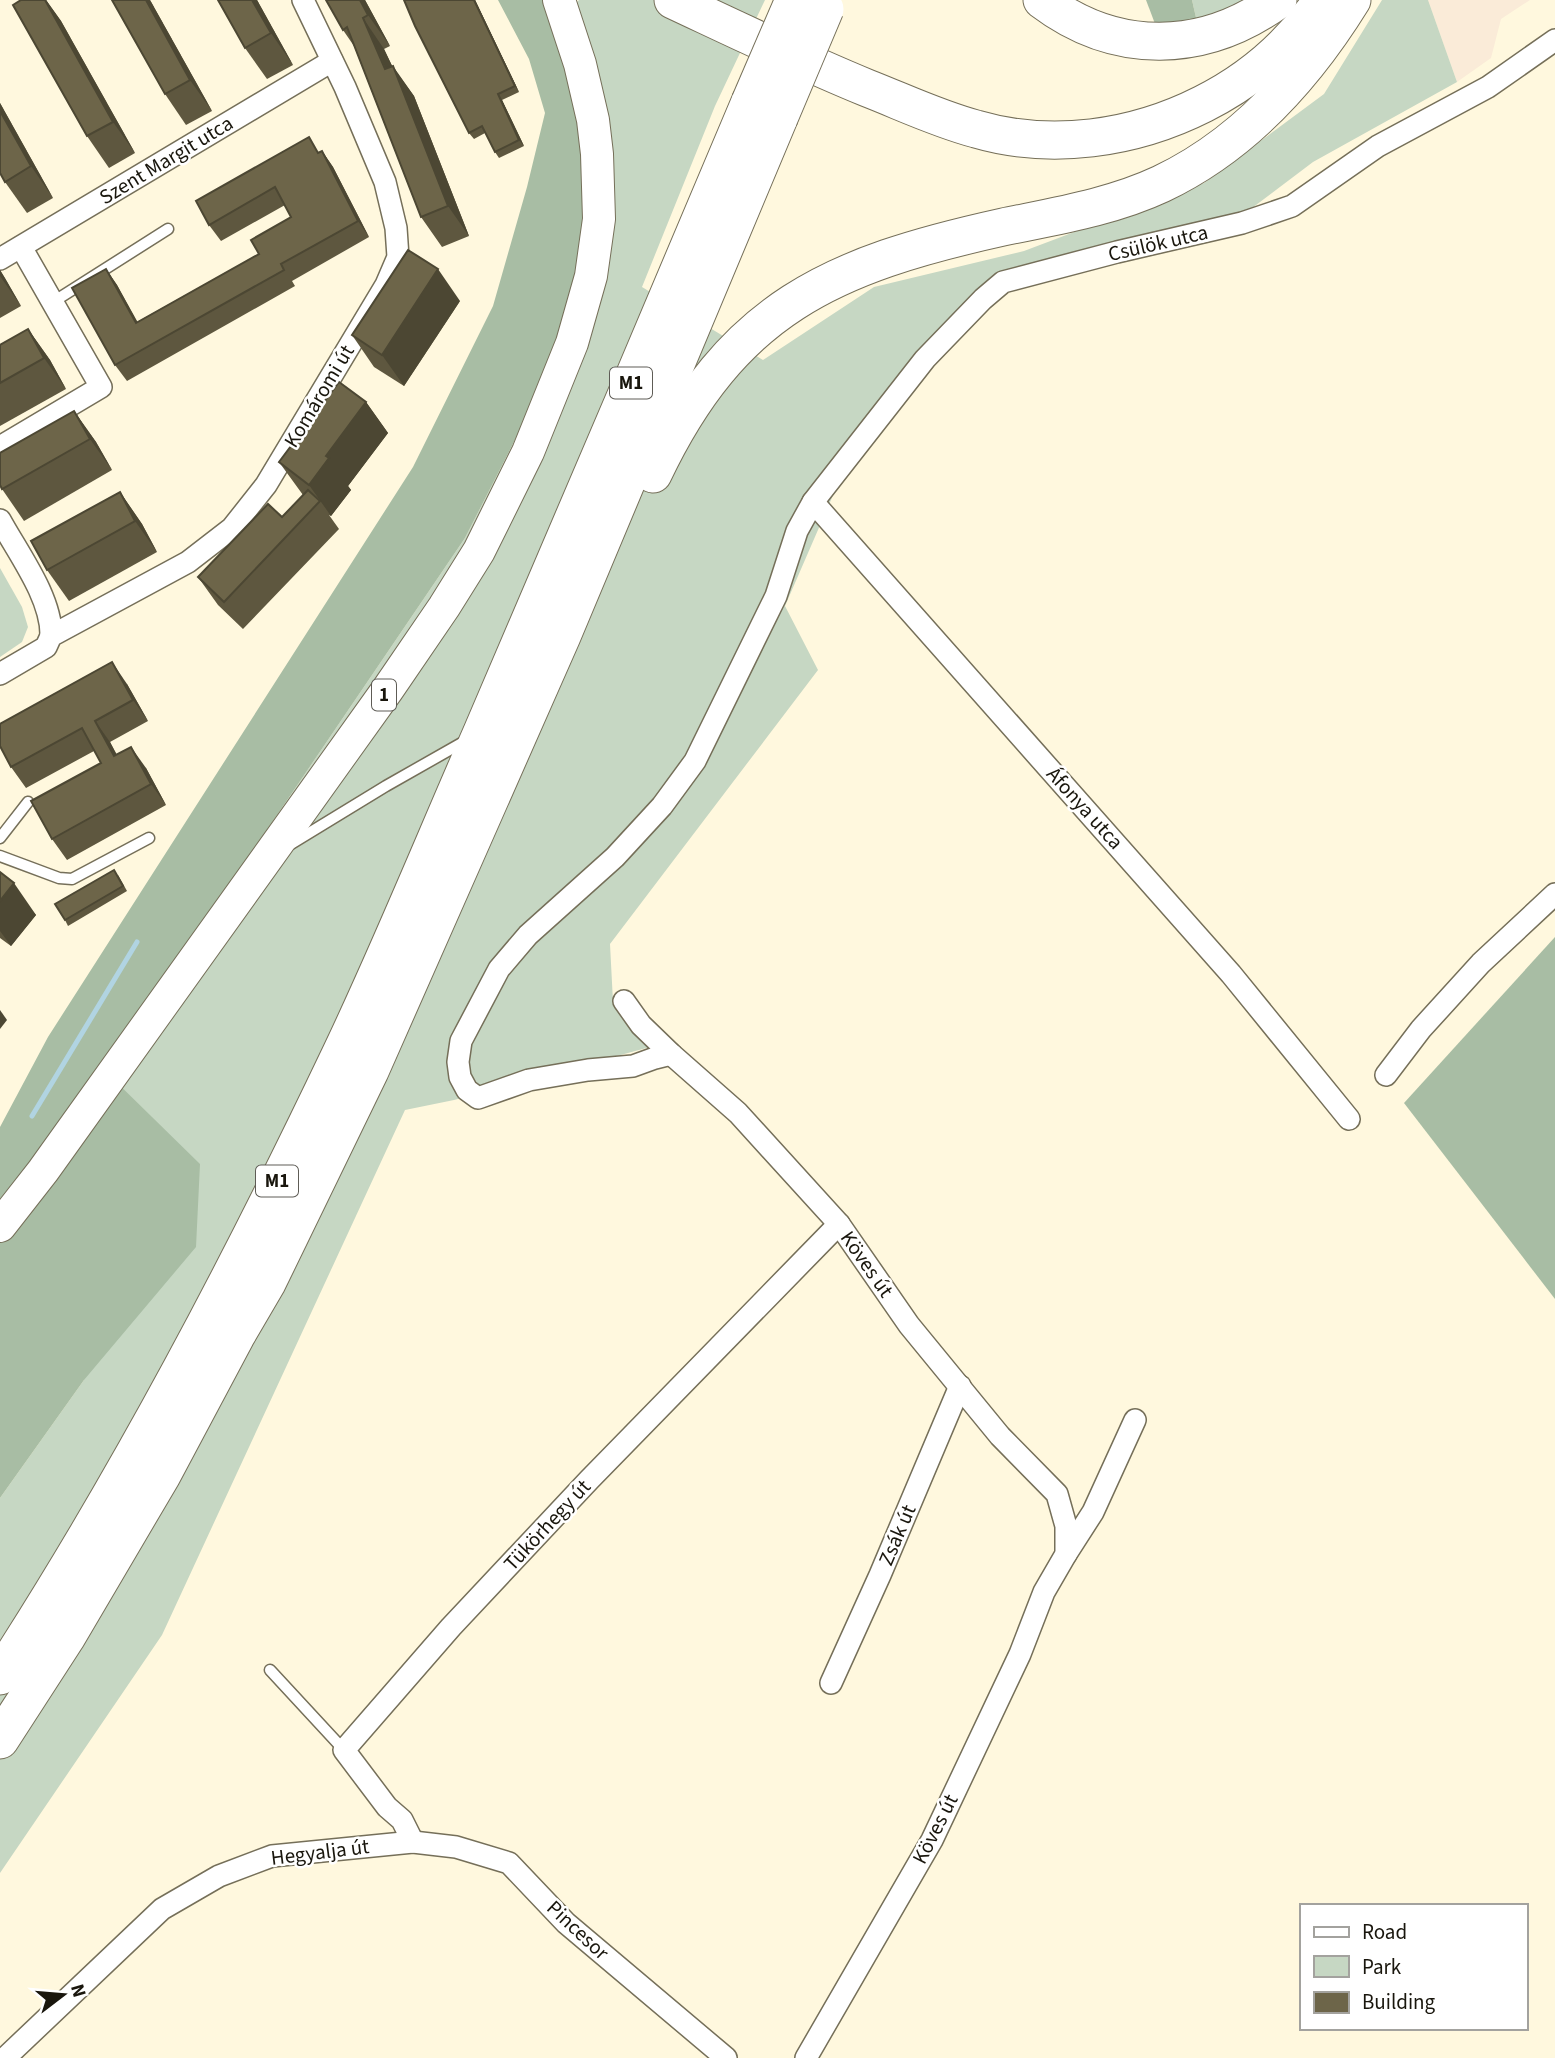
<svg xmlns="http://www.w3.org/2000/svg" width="1555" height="2058" font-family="'Source Sans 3',sans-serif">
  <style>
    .industrial { fill: #faebd8 }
    .green { fill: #c6d7c3 }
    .forest { fill: #a8bda4 }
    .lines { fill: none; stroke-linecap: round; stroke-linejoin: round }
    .stream { stroke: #b1d4e2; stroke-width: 5 }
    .lane-casing { stroke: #756f59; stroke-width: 13 }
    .street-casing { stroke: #756f59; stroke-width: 24 }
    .primary-casing { stroke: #756f59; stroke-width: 34 }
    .highway-casing { stroke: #756f59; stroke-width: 39 }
    .lane { stroke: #fff; stroke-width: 10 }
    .street { stroke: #fff; stroke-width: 21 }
    .primary { stroke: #fff; stroke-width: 32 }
    .highway { stroke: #fff; stroke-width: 37 }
    .highway-bridge-casing { stroke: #756f59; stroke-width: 39; stroke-linecap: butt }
    .highway-bridge { stroke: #fff; stroke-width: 37 }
    .wall { fill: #5e573f }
    .shaded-wall { fill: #4c4733 }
    .building { fill: #6d6549; stroke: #4c4733; stroke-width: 2 }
    .labels { text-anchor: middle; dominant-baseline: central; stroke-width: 5; stroke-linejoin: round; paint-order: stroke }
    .shield { fill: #fff; stroke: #5e5c56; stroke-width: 2 }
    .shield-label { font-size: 19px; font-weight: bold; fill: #19160d }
    .street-label { font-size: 21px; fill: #19160d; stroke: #fff }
  </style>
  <rect width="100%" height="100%" fill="#fff8de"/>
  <polygon class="industrial" points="1428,0 1530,0 1501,19 1491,58 1457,82"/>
  <g class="green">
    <polygon points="579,0 765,0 715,106 642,287 763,360 874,287 1024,251 1204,183 1324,94 1382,0 1428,0 1457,82 1313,162 1248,211 993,277 834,493 785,606 818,670 610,944 613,1002 650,1047 454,1100 405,1110 162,1635 0,1873 0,1498 84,1380 104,1070 465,538 545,381 562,17"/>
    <polygon points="1192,0 1255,0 1197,22"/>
    <polygon points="0,568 22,607 28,627 22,642 0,657"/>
  </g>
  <g class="forest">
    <polygon points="498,0 555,0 589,131 586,248 545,381 465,538 104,1070 200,1164 196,1247 84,1380 0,1498 0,1127 48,1037 413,467 493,306 527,187 545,113 529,59"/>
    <polygon points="1146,0 1192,0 1197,22 1157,29"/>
    <polygon points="1555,937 1555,1299 1404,1103"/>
  </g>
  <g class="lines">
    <polyline class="stream" points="32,1116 137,942"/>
    <g class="lane-casing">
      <g id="lane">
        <polyline points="53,302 168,229"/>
        <polyline points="0,838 28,802"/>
        <polyline points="291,844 386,786 467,740"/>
        <polyline points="0,856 59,878 72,879 149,838"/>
        <polyline points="270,1670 344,1750"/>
      </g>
    </g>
    <g class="street-casing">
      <g id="street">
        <polyline points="0,259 332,61"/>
        <polyline points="0,447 101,387 21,247"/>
        <polyline points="813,502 1231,974 1349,1119"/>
        <path d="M0,520c18,33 52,78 51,116"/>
        <polyline points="0,674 46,647 51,636 188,562 232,528 266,485 386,285 398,257 396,228 385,182 345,87 303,0"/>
        <polyline points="624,1001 641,1025 671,1054 738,1113 839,1224 909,1325 1000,1436 1057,1494 1066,1526 1066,1554 1044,1592 1020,1654 932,1840 806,2058"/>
        <polyline points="671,1054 655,1058 633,1066 588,1070 529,1080 478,1098 467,1090 460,1077 458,1062 461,1041 499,969 528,935 615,857 662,806 695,761 776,596 797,531 813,502 925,359 983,299 1003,282 1117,252 1242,223 1292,206 1378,146 1488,87 1555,40"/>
        <polyline points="1386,1075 1421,1029 1481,963 1555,894"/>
        <polyline points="1066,1554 1093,1512 1135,1420"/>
        <polyline points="831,1683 880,1575 960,1386"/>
        <polyline points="413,1842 402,1820 387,1807 344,1750 451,1627 589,1480 839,1224"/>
        <polyline points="5,2058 162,1909 219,1876 272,1856 413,1842 456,1847 509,1863 566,1923 726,2058"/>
      </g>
    </g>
    <g class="primary-casing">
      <polyline id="primary" points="0,1226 43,1171 388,689 444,607 479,551 528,452 572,343 591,276 599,219 597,154 593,120 580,64 559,0"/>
    </g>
    <g class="highway-casing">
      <g id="highway">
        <path d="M673,0c64,30 128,61 194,88 36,14 71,31 109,41 75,22 158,10 227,-25 48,-24 89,-60 119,-104"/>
        <path d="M1042,0c74,56 162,54 236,0"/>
        <path d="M653,474c79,-166 178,-209 350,-247 53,-11 109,-20 158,-43 82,-39 144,-108 191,-184"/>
        <path d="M0,1676c129,-199 239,-409 341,-623 50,-105 94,-214 141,-321 91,-209 179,-420 268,-630"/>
        <polyline points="0,1740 66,1638 162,1475 236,1336 267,1283 370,1071 562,636 779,118"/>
      </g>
    </g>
    <use href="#lane" class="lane"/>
    <use href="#street" class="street"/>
    <use href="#primary" class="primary"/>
    <use href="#highway" class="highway"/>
    <g class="highway-bridge-casing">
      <g id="highway-bridge">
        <polyline points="750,102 794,0"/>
        <polyline points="779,118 825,9"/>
      </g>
    </g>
    <use href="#highway-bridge" class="highway-bridge"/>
  </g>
  <g class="wall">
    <polygon points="21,0 46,0 61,21 135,153 109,168 87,136"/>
    <polygon points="150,0 212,111 186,125 165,94"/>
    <polygon points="257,0 293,65 267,79 245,48"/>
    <polygon points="365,0 390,46 384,49 392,66 414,96 469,236 442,247 421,217 354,46 343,30"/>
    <polygon points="475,0 519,92 502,100 524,146 499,158 495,152 485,133 474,139 469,133"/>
    <polygon points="0,103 53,198 27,213 5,182"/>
    <polygon points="322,151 333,167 369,237 292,281 295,286 127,381 115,365 106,269 117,285 137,322 259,254 291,217 285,205 221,241 209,225"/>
    <polygon points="0,270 21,306 0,318"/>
    <polygon points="460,301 404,386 374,367 352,335"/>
    <polygon points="28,329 50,360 66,389 0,426 0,345"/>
    <polygon points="366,402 388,433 348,486 351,490 331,516 329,515 339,529 243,629 218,605 198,577 282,517 303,495 279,462"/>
    <polygon points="74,411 96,442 112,470 24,521 2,489"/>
    <polygon points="120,492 142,524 157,552 69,601 47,570"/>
    <polygon points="127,684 148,721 110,742 116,754 146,768 166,805 67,860 52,839 101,763 94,751 26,788 11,767"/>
    <polygon points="0,872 36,915 11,946 0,938"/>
    <polygon points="118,875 127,891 68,926 65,920"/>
  </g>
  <g class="shaded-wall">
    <polygon points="45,0 46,0 61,21 135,153 113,122"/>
    <polygon points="146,0 150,0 212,111 190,80"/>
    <polygon points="252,0 257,0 293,65 271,33"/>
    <polygon points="360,0 365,0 390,46 368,15"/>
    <polygon points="474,0 475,0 519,92 515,86"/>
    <polygon points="363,18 384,49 397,76 393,66 414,96 469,236 448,206"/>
    <polygon points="498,94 502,100 524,146 519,140"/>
    <polygon points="0,103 53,198 31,166 0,111"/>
    <polygon points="322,151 333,167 369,237 358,221"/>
    <polygon points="106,269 117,285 147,339 136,323"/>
    <polygon points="438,269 460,301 404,386 382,355"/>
    <polygon points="0,270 5,278 21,306 0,276"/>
    <polygon points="28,329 50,360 66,389 44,358"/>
    <polygon points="366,402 388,433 348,486 351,490 331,516 309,485 326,456"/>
    <polygon points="74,411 96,442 112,470 90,439"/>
    <polygon points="120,492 142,524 157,552 135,521"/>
    <polygon points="112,662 127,684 148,721 133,700"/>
    <polygon points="95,721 110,742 129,777 114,756"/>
    <polygon points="131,747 146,768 166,805 151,784"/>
    <polygon points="14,883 36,915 11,946 0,931 0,901"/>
    <polygon points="0,1010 7,1020 0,1029"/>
  </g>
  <g class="building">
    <polygon points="21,0 45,0 113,122 87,136 13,5"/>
    <polygon points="112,0 146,0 190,80 165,94"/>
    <polygon points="218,0 252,0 271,33 245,48"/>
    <polygon points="326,0 360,0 368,15 363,18 385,69 393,66 448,206 421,217 347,27 343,30"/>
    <polygon points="404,0 474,0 515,86 498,94 519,140 495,152 482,126 469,133 415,26"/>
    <polygon points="0,111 31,166 5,182 0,173"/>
    <polygon points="309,137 318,153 322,151 358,221 281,264 284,270 115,365 72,288 106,269 136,323 259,254 251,240 291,217 275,187 209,225 196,201"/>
    <polygon points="408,250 438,269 382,355 352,335"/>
    <polygon points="28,329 44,358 0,383 0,345"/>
    <polygon points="339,382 366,402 326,456 329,458 309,485 279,462"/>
    <polygon points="74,411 90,439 2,489 0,485 0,453"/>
    <polygon points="308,490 320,501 224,602 198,577 268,504 282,517"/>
    <polygon points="120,492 135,521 47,570 31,541"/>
    <polygon points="112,662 133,700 95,721 114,756 131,747 151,784 52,839 31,801 101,763 82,728 11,767 0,746 0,724"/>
    <polygon points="114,870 123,886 65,920 55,904"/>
    <polygon points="0,872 14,883 0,901"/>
  </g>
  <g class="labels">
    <g class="shield">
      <rect x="610" y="367.5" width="42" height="31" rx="5"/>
      <rect x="372" y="679.5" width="24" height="31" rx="5"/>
      <rect x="256" y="1165.5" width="42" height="31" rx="5"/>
    </g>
    <g class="shield-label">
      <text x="631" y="383">M1</text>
      <text x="384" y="695">1</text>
      <text x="277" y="1181">M1</text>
    </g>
    <g class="street-label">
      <text transform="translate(166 160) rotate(-31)">Szent Margit utca</text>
      <text transform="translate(1158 243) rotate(-13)">Csülök utca</text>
      <text transform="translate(319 396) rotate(-59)">Komáromi út</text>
      <text transform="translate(1085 808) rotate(48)">Áfonya utca</text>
      <text transform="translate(867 1264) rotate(55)">Köves út</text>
      <text transform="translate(547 1525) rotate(-47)">Tükörhegy út</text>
      <text transform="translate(897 1535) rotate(-67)">Zsák út</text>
      <text transform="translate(935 1829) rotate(-63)">Köves út</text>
      <text transform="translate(320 1852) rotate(-7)">Hegyalja út</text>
      <text transform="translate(578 1930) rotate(43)">Pincesor</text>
    </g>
  </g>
  <rect x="1300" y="1904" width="228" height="126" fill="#ffffff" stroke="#a3a29e" stroke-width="2"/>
  <rect x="1314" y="1927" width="35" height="10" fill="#ffffff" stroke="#a3a29e" stroke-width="2"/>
  <text x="1362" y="1939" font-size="21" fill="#19160d">Road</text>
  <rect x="1314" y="1956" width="35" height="21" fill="#c6d7c3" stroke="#a3a29e" stroke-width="2"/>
  <text x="1362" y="1974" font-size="21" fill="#19160d">Park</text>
  <rect x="1314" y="1992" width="35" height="21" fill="#6d6549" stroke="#a3a29e" stroke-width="2"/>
  <text x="1362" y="2009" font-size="21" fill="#19160d">Building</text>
  <g transform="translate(63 1995) rotate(74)" stroke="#ffffff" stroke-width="5" paint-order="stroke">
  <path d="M0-5L12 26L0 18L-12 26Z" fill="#19160d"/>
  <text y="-10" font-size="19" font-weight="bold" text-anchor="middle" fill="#19160d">N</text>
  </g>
</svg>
